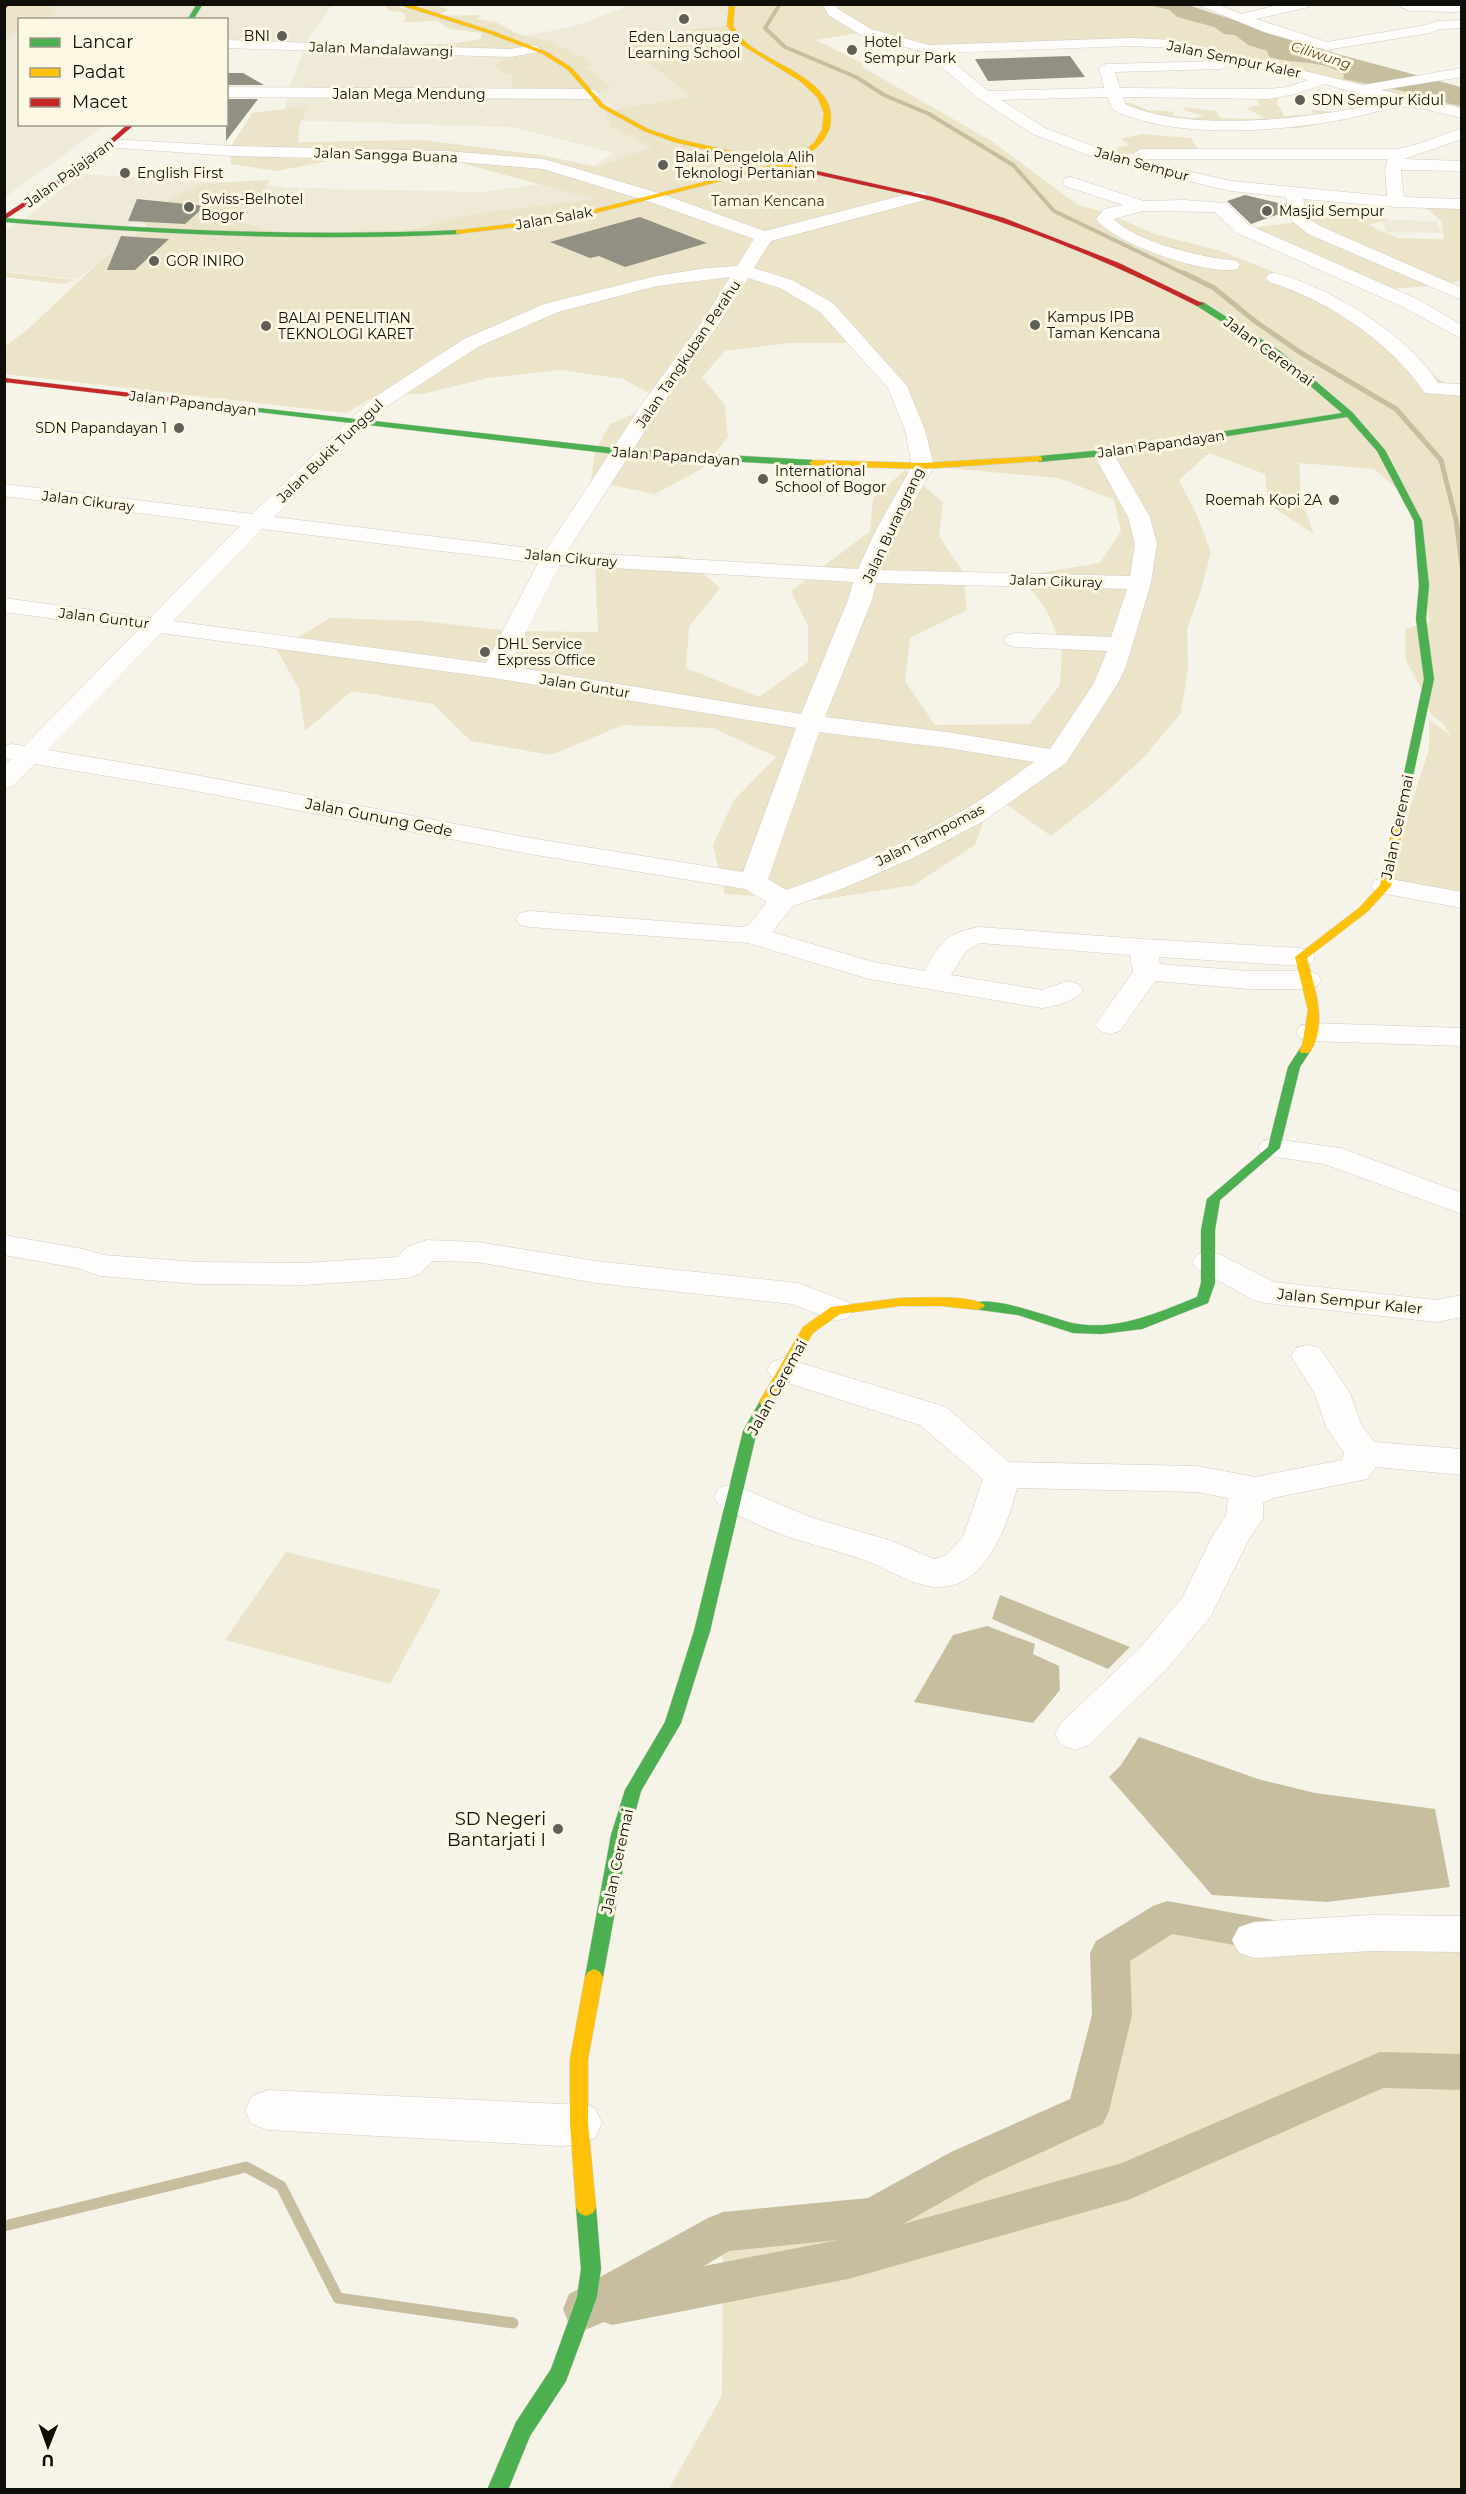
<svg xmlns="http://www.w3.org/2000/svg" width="1466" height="2494" font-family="Montserrat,sans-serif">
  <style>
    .built { fill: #efead8 }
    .green { fill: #ebe4c9 }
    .water { fill: #c7be9f }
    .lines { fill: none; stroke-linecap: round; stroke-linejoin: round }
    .stream-far2 { stroke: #c7be9f; stroke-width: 4 }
    .stream-far1 { stroke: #c7be9f; stroke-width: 5 }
    .stream { stroke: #c7be9f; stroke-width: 11 }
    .canal { fill: #c7be9f; fill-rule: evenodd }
    .building { fill: #928f83 }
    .street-casing { stroke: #ceccc4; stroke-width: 1 }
    .fast-casing { stroke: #ceccc4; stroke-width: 1 }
    .slow-casing { stroke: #ceccc4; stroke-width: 1 }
    .jam-casing { stroke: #ceccc4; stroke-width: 1 }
    .street { fill: #fefdfc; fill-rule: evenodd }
    .fast { fill: #4caf50; fill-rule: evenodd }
    .slow { fill: #ffc107; fill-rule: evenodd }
    .jam { fill: #c62828; fill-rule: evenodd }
    .poi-dot { fill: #605e57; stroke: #fcf7e3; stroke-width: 2 }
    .labels { text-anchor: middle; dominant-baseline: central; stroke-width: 6; stroke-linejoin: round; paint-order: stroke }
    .far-poi-label { font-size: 14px; fill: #100e08; stroke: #fcf7e3; text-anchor: start }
    .far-street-label { font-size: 14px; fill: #100e08; stroke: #fcf7e3 }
    .far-water-label { font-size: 14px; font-style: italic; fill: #584a19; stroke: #fcf7e3 }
    .far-park-label { font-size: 14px; fill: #3a300e; stroke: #fcf7e3 }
    .street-label { font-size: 15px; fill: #100e08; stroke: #fcf7e3 }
    .near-poi-label { font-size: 18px; fill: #100e08; stroke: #fcf7e3; text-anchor: end }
  </style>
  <rect width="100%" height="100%" fill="#f6f4e9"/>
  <g class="built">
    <polygon points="5,5 332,5 304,45 227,45 226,20 20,20 20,124 105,125 5,197"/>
    <polygon points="627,5 732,5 774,163 500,225 241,235 132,223 122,230 136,233 77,279 5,271 5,231 26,218 81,174 302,188 481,192 571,180 614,153 511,127 284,120 288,92 305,45 482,44 571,27 619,10"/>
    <polygon points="1382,220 1436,221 1441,233 1386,232"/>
  </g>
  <g class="green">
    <polygon points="5,5 49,5 54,14 32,19 20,20 18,31 5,37"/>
    <path d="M369,5h36l-8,2c18,5 34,-7 52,3l-14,6 43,-1 3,1 -4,3 19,3 22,12 30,7 36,17 7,6 -5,3 25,20 -1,3 -52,11 -47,-3 2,-23 -14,-2 2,-2 -7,-6 11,-6h9v-5l-31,3 -100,-12c33,-1 65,1 97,-6l2,-6 -32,-4 -13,-8 -34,1 3,-6 -3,-4 -13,-1 -5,-5z"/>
    <path d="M732,5h416l21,6 8,6 37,10 10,7 11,1 13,10 19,6 2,6c24,8 54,3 75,18l-1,4 74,15 13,6 31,6v9l-54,-10 -107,23 -134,-2 -18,-3 -27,-19c13,-4 17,4 28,6 8,1 16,0 25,2l-1,4 18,2 13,-2 -20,-6 1,-3 31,4 4,7 40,1 4,-2 -18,-9 13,-3 -2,-5 3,-2 19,-1 -3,7 5,5 3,7 29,-2 -2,-5 22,3 13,-2 27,-10 -6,-5 -193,-51 -245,5 -63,-17 -50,8 48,24 -2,3 128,73 88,65 26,7 51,22 63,16 53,21 190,122v498l-76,-5 44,-137v-29l22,16 -7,-11 -13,-11 -11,-28 -14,-25 -1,-32 25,-7 -19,-121 -37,-32 -75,-6 2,35 13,36 -46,-30 -3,-30 -56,-21 -30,27 17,33 15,39 -10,38 -14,39 1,41 -7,43 -36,43 -43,40 -51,40 -58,-41 -18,50 -61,40 -94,15 -95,-6 -12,-49 21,-45 42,-43 -63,-29 -90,-3 -72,30 -80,-14 -38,-37 -81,-13 -47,40 -6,-42 -22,-39 53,-32 92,3 87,10 89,1 -3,-69 86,-8 39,33 -31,39 -3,41 73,29 49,-35v-36l-17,-35 79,-60 3,-33 32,-28 38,32 -4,34 24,36 4,38 -57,28 -5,43 30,44 95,-1 30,-39 2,-38 -15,-36 -26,-35 79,-13 21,-32 -7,-31 -55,-22 -136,-12 -11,-45 -52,-78h-69l-66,8 -23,26 23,28 3,32 -25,31 -48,26 -64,-13 4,-29 15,-28 54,-23 -41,-22 -62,-9 -73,8 -65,16 -46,1 -31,18 -341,-39v-28l21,-15 72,-68 40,-31 12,1 -6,-11 21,-20 40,-19 65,-3 -12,20 -28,20 53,13 130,-4 55,-14 125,-16 -131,-36 -50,-8 -57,1 -78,15 -46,-7v-18l21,-33 57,-7 -9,17 -2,19 125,-2 118,15 57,12 54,-20 -41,-20 -6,-16 87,-14 -71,-56 81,-13 28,-2z"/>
    <polygon points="1142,134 1191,138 1199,151 1144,150 1121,157 1101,151 1130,145 1120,139"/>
    <polygon points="1294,197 1317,203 1314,211 1389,219 1368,225 1398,238 1444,239 1441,221 1422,205 1461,204 1461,281 1443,285 1377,290 1245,229 1296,222 1282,205"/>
    <polygon points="5,272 76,280 63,284 5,277"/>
    <polygon points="286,1552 441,1590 390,1684 225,1640"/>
    <polygon points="1167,1917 1306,1952 1461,1941 1461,2489 668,2490 722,2396 723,2232 874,2217 971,2163 1088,2111 1112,2015 1110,1953"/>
  </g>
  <g class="water">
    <path d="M1148,5h40l153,50 120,32v19l-31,-6 -13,-6 -74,-15 1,-4c-21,-16 -51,-10 -75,-18l-2,-6 -19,-6 -13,-10 -11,-1 -10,-7 -37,-10 -8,-7z"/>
    <polygon points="1000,1595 1130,1647 1108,1669 992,1619"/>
    <polygon points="987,1626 1035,1644 1033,1654 1059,1666 1060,1690 1033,1723 914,1702 953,1635"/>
    <polygon points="1139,1737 1258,1779 1315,1793 1435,1809 1450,1887 1327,1902 1212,1895 1109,1777 1121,1765"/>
  </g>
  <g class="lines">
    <polyline class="stream-far2" points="780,4 765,28 785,47 856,77 884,95 929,114 1013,165 1054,211 1187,275"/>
    <polyline class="stream-far1" points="1184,273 1214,288 1256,322 1301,353 1396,409 1441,460 1456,520 1462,565"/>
    <polyline class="stream" points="4,2226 246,2167 281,2186 338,2298 513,2323"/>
    <path class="canal" d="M1167,1901l112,20 14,4 6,12 -6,12 -14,4 -107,-19 -42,27 2,54 -23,96 -6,13 -122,56 -78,44 219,-61 258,-111 82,2v36l-79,-2 -255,112 -280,79 -236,46 -8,-3 -19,8 -16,-6 -6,-15 6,-15 139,-76 15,-6 145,-14 83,-46 119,-53 22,-84 -2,-62 6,-12 57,-35zM838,2240l-134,26 25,-15z"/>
  </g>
  <g class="building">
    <polygon points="1070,56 1085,77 988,81 975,59"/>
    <polygon points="226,73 243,73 264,85 226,85"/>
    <polygon points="226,99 258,99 226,141"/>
    <polygon points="1245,195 1286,205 1287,211 1251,224 1227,201"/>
    <polygon points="137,199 205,206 185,224 128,221"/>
    <polygon points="640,217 707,243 625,267 599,256 590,258 550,242"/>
    <polygon points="121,236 135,237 169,239 135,270 107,270"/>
  </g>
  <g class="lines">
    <g class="street-casing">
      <g id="street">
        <path d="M823,4h12l3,5 33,20 58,16 202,-7 43,2 189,45 99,-17v9l-81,13 81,18v10c-17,-4 -43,-12 -59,-11 -19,1 -48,11 -68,14 -66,11 -160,18 -222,-11l-6,-13 -106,3 44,28 72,27 114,26 156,15 -2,-26 3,-11h-247l-8,-5 8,-5h256l18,-4 47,-17v11l-58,20 58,2v10l-61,-1 3,27 58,2v10l-66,-2 -93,-8 6,20 11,7 142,62v12l-154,-66 -16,-13 -6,-24 -55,-6 -125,-29 -73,-28 -54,-35 -55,-47 -63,-17 -33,-20zM1131,46l43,2 134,32 -20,7 -20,2 -148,-1 -5,-16 106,-3 7,-4 -7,-4 -115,3 -7,4 5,20 -116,3 -46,-38zM1325,84l61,18c-69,16 -196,32 -261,2l-2,-7 145,2 27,-5z"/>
        <polygon points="1196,4 1217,4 1241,14 1282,4 1311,4 1309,7 1256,19 1327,42 1426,25 1437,21 1462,20 1462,28 1440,29 1430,33 1326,50 1264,32"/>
        <polygon points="1396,4 1462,4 1462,10 1455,12 1409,11"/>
        <polygon points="226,40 510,49 534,45 541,49 539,52 510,57 226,48"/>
        <polygon points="226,87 592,89 600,94 592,99 226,97"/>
        <path d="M111,139l121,7 215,5 97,8 118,35 103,37 154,-40 6,1 2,4 -2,4 -154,41 -17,27 38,12 41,23 74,83 18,44 9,36 -36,64 -18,40 250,6 5,-32 -7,-27 -35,-64 3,-4 7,-2 7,2 3,4 37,64 7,27 -6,39 -25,83 -8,17 -52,80 -84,59 -69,36 -69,30 -51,18 -21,26 101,30 52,9c14,-29 23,-39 55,-44l163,12 158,9 10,3 4,6 -4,6 -10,3 -142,-9 1,7 89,7h58l10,3 4,6 -4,6 -10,3h-58l-94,-8 -35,50 -10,3 -10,-3 -5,-6 38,-53 -3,-17 -150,-12 -14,8 -15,24 91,15 26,-9 10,3 5,6c-9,12 -27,16 -41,18l-173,-29 -121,-36 -218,-16 -10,-2 -4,-6 4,-6 10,-2 211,16 8,-2 18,-23 -22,-13 -215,-35 -345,-65 -150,-25 -22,22 -9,3v-23l7,-7 -7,-1v-12l8,-2 12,2 114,-116 -134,-18v-14l146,20 90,-92 -236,-30v-12l248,30 121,-116 91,-59 80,-35 112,-28 51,-8 30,-2 17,-27 -104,-37 -107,-33 -96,-8 -215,-5 -127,-9 -2,-3zM730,277l-26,42 -60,82 -98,149 -272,-33 113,-111 91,-59 80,-35 99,-26zM748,278l32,10 39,23 69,77 17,42 7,36 -36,64 -18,39 -291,-17 96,-149 58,-82zM262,529l276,34 -52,100 -313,-42zM560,565l293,17 -5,18 -47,114 -292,-48zM876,583l251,6 -16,48 -95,-4 -8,2 -4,5 4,5 8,2 91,4 -13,32 -44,66 -103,-17 -122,-15 47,-117zM161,633l333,45 302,50 -53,144 -213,-34 -345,-65 -137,-23zM819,732l128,16 87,14c-23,16 -47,35 -72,49 -56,32 -116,58 -176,79l-18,-11z"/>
        <path d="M1071,177l73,24 40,-1 42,3 23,22 168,74 45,26v14l-59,-32 -166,-74 -22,-21 -72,-1 -29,8c17,19 66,32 91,37 11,3 22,3 32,5l3,4 -3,4c-29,7 -123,-25 -141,-50l8,-10 19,-4 -58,-19 -2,-4 2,-4z"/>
        <path d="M1275,273c53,13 135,63 163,110l24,1v12l-37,-3c-37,-53 -96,-92 -156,-111l-3,-4 3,-4z"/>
        <polygon points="1385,878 1462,892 1462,908 1375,892 1371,886 1375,880"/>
        <polygon points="1311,1023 1462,1028 1462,1046 1311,1041 1300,1038 1296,1032 1300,1026"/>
        <polygon points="1274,1139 1341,1148 1462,1193 1462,1214 1324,1164 1263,1155 1258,1148 1263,1141"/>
        <polygon points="4,1235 83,1249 104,1255 197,1262 304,1263 398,1257 407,1247 427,1240 477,1242 596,1261 798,1283 848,1302 853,1310 848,1318 836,1321 792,1304 596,1283 477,1262 432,1261 420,1274 408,1278 304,1285 197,1284 100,1276 77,1268 4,1255"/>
        <polygon points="1209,1251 1221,1255 1274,1282 1436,1300 1462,1295 1462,1317 1436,1322 1266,1303 1254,1300 1197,1269 1192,1262 1197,1255"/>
        <path d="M1308,1345l12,3 30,45 11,31 13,18 88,7v26l-86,-8 -9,12 -94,19 -10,5v15l-14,21 -38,77 -44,53 -78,76 -14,5 -14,-5 -6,-11 6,-11 78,-74 43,-51 32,-65 12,-17 2,-18 -31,-6 -180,-4c-10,40 -35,109 -89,98 -22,-4 -42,-18 -64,-26 -25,-9 -52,-15 -78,-24 -23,-8 -45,-20 -67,-30l-5,-9 5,-9 13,-4 78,33 82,24 42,18 11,-3 18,-19 20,-58 -63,-54 -148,-47 -5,-8 5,-8 12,-4 162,49 63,55 188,4 58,11 87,-17 2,-7 -18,-26 -11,-33 -24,-38 5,-8z"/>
        <polygon points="1371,1915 1462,1916 1462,1952 1371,1951 1254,1958 1239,1953 1232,1940 1239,1927 1254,1922"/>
        <polygon points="268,2090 561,2104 579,2102 595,2108 602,2123 595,2138 579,2144 561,2146 268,2130 252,2124 245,2110 252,2096"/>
      </g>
    </g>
    <g class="fast-casing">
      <g id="fast">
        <polygon points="197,4 203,4 193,20 187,20"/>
        <path d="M4,218c152,12 303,19 455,12l4,2 -4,2c-152,8 -303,0 -455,-12z"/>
        <polygon points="1197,302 1203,302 1280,351 1352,412 1385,450 1422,521 1429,585 1426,619 1434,679 1405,813 1401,814 1396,811 1424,679 1416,619 1419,585 1414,521 1377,451 1347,417 1103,456 1039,462 1035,459 1039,456 1103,450 1342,413 1274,355 1197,306"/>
        <polygon points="204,402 623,449 813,460 817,463 813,466 623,455 207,406 204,406"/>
        <path d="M1305,1046l6,4 -11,17 -20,81 -60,52 -5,30v53l-7,20 -66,26 -41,5 -28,-1 -55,-18 -45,-6 -2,-3c12,-15 83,13 101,17 44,9 85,-10 125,-26l4,-14v-53l6,-31 61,-52 20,-80 13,-20z"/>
        <polygon points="766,1397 773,1402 757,1431 710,1631 681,1723 641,1791 629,1835 603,1977 600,1982 594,1985 588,1982 585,1977 611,1835 625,1790 665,1722 694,1631 743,1431 761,1399"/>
        <polygon points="586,2198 593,2201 596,2207 601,2269 597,2297 566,2381 530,2436 508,2490 487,2490 516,2422 551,2369 577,2297 581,2269 576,2207 579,2201"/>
      </g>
    </g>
    <g class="slow-casing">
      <g id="slow">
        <path d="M397,4h11l84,27 55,21 25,16 32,37 44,24 30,10 101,23 21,-9 14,-10 8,-13 2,-17 -6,-15 -18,-17 -58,-36 -15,-19 2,-22h6l-2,22c6,9 12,17 22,23 26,18 84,36 75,77 -5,21 -26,31 -44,38l20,5v2l-26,-5 -188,48 -66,12 -70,8v-4h3l67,-8 66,-12 180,-45 -98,-23 -30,-11 -44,-24 -32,-37 -25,-16 -55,-21z"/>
        <polygon points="1039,456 1042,457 1042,461 923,469 813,466 809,463 813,460 923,463"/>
        <path d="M1401,808l5,3 -15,75 -24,26 -60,46c7,28 22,69 2,95h-8l-2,-3 3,-4 6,-36 -13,-53 64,-49 21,-23 16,-74z"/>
        <path d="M900,1298c17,0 75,-4 85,8l-7,4 -37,-4h-41l-60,8 -27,19 -42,72h-10l-2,-3 44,-75 28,-20z"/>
        <polygon points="594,1969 600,1972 603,1977 588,2059 588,2123 596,2207 593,2213 586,2216 579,2213 576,2207 570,2123 570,2059 585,1977 588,1972"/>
      </g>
    </g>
    <g class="jam-casing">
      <g id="jam">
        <polygon points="4,4 10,4 4,10"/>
        <polygon points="128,124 135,124 89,164 4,220 4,215 85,162"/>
        <path d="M804,168l129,29 71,21 115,45 85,41 -7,2c-73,-37 -149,-70 -227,-94 -55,-18 -112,-27 -168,-41z"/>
        <polygon points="4,378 207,402 211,404 207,406 4,382"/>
      </g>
    </g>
    <use href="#street" class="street"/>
    <use href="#fast" class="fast"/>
    <use href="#slow" class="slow"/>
    <use href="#jam" class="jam"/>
  </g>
  <g class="poi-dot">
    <circle cx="684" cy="19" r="6"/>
    <circle cx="282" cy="36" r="6"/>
    <circle cx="852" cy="50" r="6"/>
    <circle cx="1300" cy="100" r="6"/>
    <circle cx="663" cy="165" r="6"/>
    <circle cx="125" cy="173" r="6"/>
    <circle cx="189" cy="207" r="6"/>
    <circle cx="1267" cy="211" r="6"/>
    <circle cx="154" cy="261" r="6"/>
    <circle cx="1035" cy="325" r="6"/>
    <circle cx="266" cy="326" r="6"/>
    <circle cx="179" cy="428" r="6"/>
    <circle cx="763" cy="479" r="6"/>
    <circle cx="1334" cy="500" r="6"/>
    <circle cx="485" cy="652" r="6"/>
    <circle cx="558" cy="1829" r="6"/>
  </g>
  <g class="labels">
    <g class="far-poi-label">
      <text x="270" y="36" text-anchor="end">BNI</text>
      <text x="684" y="37" text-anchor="middle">Eden Language<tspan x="684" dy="16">Learning School</tspan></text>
      <text x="864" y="42">Hotel<tspan x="864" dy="16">Sempur Park</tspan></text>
      <text x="1312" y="100">SDN Sempur Kidul</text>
      <text x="675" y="157">Balai Pengelola Alih<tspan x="675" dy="16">Teknologi Pertanian</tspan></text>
      <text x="137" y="173">English First</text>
      <text x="201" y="199">Swiss-Belhotel<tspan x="201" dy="16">Bogor</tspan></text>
      <text x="1279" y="211">Masjid Sempur</text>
      <text x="166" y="261">GOR INIRO</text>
      <text x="1047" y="317">Kampus IPB<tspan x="1047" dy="16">Taman Kencana</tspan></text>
      <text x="278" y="318">BALAI PENELITIAN<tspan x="278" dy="16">TEKNOLOGI KARET</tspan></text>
      <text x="167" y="428" text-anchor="end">SDN Papandayan 1</text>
      <text x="775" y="471">International<tspan x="775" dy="16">School of Bogor</tspan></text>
      <text x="1322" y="500" text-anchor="end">Roemah Kopi 2A</text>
      <text x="497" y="644">DHL Service<tspan x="497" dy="16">Express Office</tspan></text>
    </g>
    <g class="far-street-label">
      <text transform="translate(381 49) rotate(2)">Jalan Mandalawangi</text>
      <text transform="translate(1234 59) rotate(12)">Jalan Sempur Kaler</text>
      <text x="409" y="94">Jalan Mega Mendung</text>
      <text transform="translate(386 155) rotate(2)">Jalan Sangga Buana</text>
      <text transform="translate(1142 164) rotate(15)">Jalan Sempur</text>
      <text transform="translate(69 173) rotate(-36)">Jalan Pajajaran</text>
      <text transform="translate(554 218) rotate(-10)">Jalan Salak</text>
      <text transform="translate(688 354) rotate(-56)">Jalan Tangkuban Perahu</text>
      <text transform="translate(193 403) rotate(7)">Jalan Papandayan</text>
      <text transform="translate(1161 444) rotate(-8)">Jalan Papandayan</text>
      <text transform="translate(330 451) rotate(-44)">Jalan Bukit Tunggul</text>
      <text transform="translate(676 456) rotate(4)">Jalan Papandayan</text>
      <text transform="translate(88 501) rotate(7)">Jalan Cikuray</text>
      <text transform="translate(893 525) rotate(-65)">Jalan Burangrang</text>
      <text transform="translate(571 558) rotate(5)">Jalan Cikuray</text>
      <text transform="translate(1056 581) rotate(2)">Jalan Cikuray</text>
      <text transform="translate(104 618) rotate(7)">Jalan Guntur</text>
      <text transform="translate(585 686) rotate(9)">Jalan Guntur</text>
      <text transform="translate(930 835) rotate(-27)">Jalan Tampomas</text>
    </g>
    <g class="far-water-label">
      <text transform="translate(1321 55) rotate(18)">Ciliwung</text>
    </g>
    <g class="far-park-label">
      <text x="768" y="201">Taman Kencana</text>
    </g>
    <g class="street-label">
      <text transform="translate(1269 351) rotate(36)">Jalan Ceremai</text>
      <text transform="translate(379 817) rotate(11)">Jalan Gunung Gede</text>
      <text transform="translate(1397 827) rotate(-78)">Jalan Ceremai</text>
      <text transform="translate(1350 1301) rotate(6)">Jalan Sempur Kaler</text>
      <text transform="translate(777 1387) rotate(-61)">Jalan Ceremai</text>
      <text transform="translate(617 1861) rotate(-78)">Jalan Ceremai</text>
    </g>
    <g class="near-poi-label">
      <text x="546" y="1819">SD Negeri<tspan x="546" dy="21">Bantarjati I</tspan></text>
    </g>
  </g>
  <rect width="1466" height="2494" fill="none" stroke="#100e08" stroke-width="12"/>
  <rect x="18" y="18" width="210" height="108" fill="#fcf7e3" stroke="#9e9a8b" stroke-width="1.5"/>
  <rect x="30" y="38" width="30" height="9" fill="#4caf50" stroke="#9e9a8b" stroke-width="1.5"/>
  <text x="72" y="48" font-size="18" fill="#100e08">Lancar</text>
  <rect x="30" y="68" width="30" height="9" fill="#ffc107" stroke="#9e9a8b" stroke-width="1.5"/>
  <text x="72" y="78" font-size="18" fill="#100e08">Padat</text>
  <rect x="30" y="98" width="30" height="9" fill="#c62828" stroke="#9e9a8b" stroke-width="1.5"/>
  <text x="72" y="108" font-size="18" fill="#100e08">Macet</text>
  <g transform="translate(48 2446) rotate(181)" stroke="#fcf7e3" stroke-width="4.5" paint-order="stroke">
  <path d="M0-4.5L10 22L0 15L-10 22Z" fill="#100e08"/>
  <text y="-9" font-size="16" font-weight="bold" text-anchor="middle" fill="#100e08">U</text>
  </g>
</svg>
